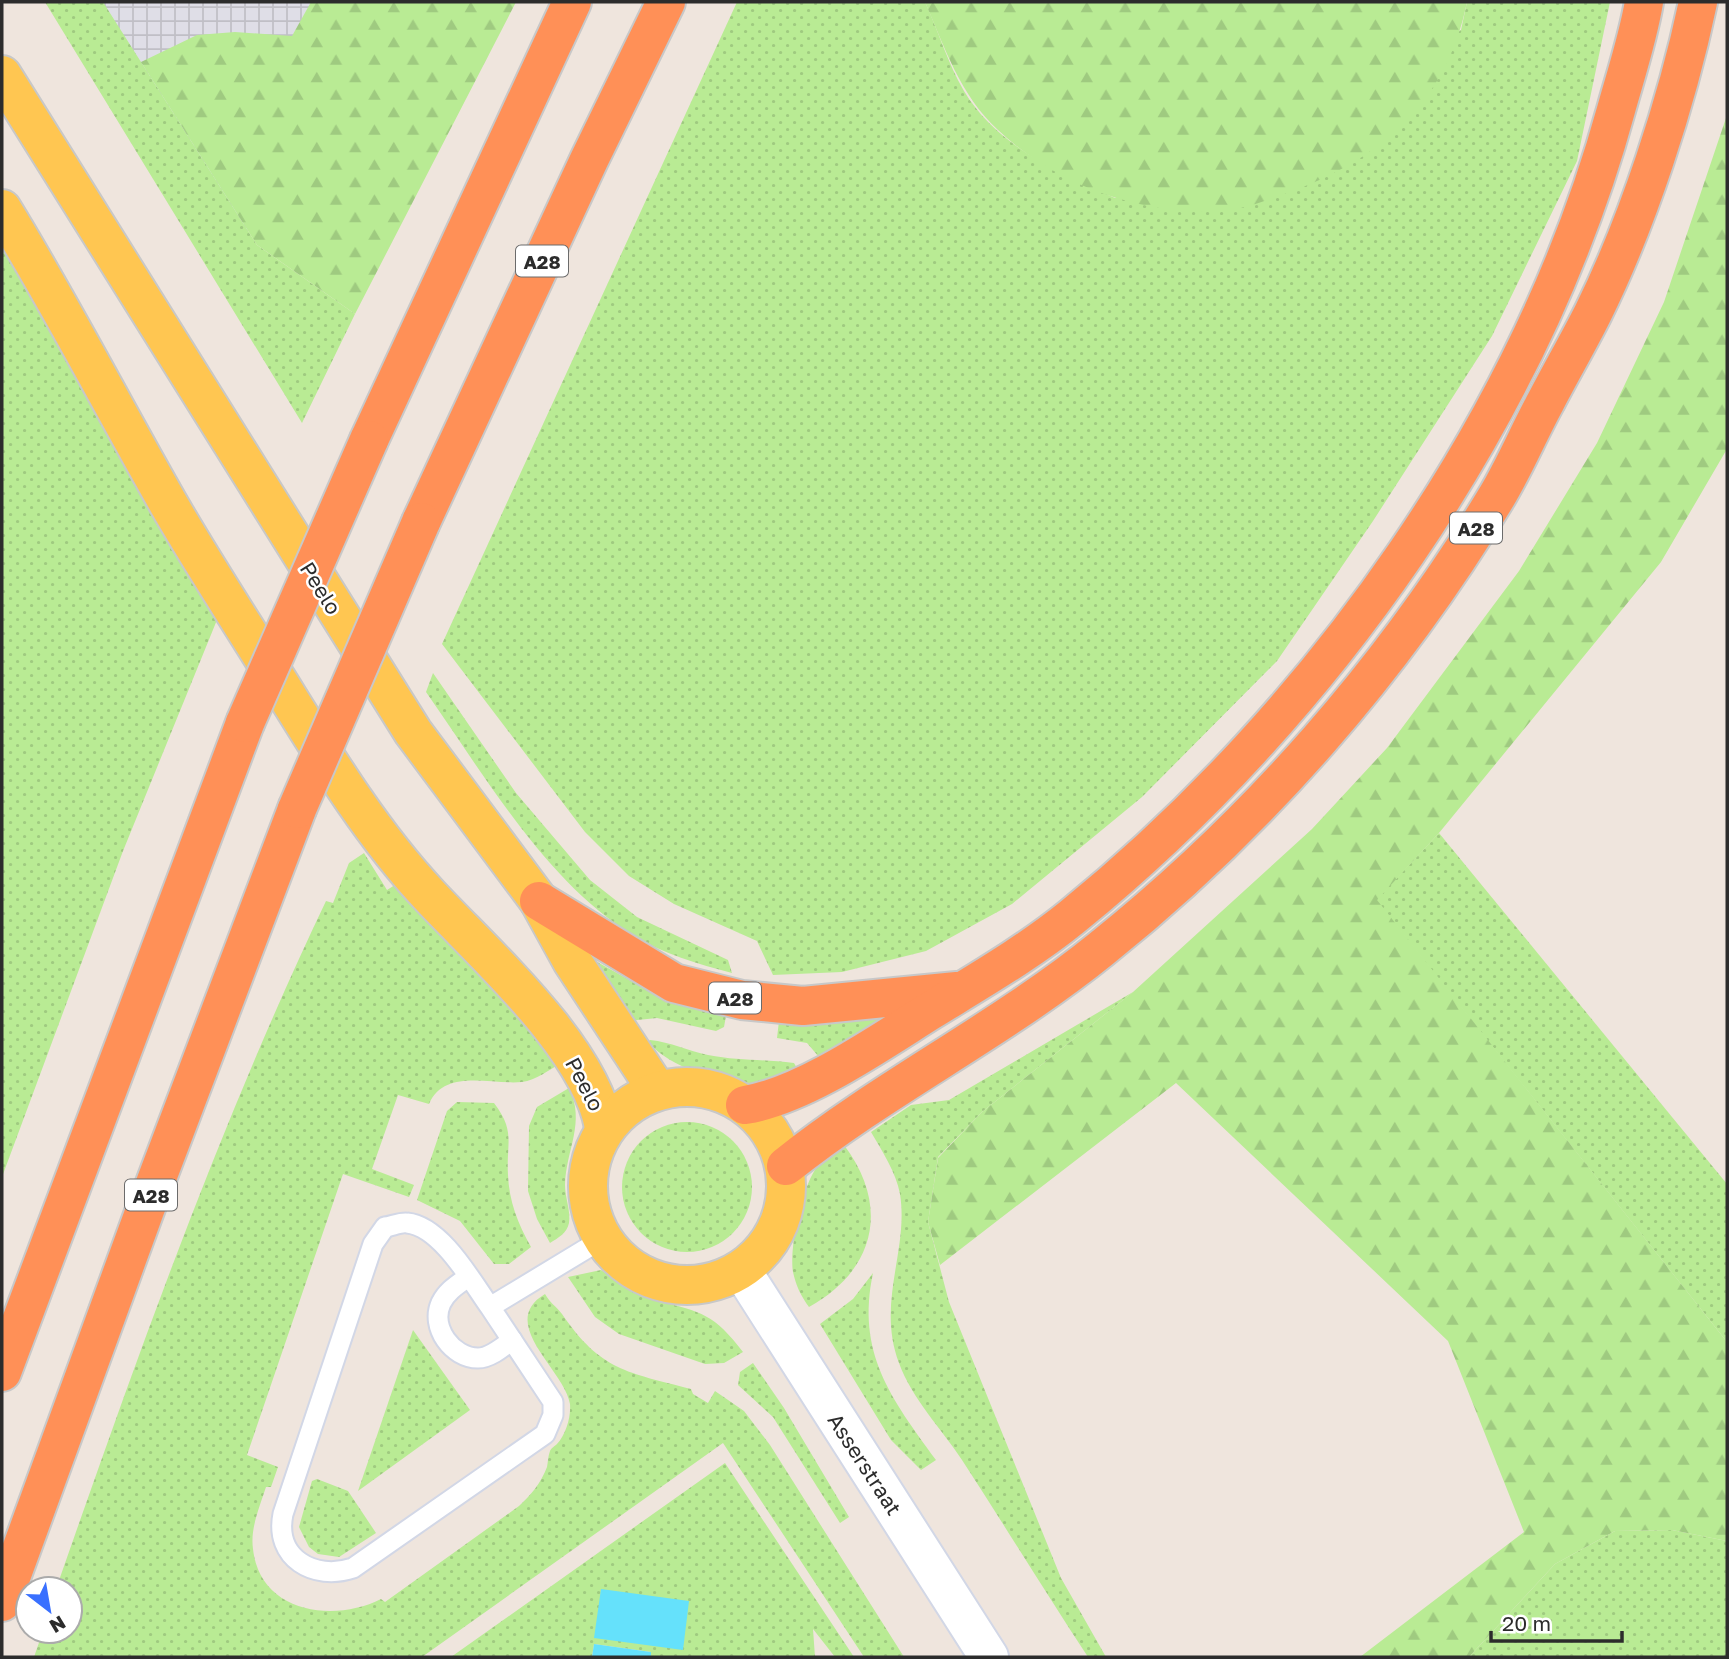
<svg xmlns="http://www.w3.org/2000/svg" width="1729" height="1659" font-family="'Golos Text',sans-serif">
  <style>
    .industrial { fill: url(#industrial-grid) }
    .grass { fill: url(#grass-dots) }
    .forest { fill: url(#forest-firs) }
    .water { fill: #65e1fb }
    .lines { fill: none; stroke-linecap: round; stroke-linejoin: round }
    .service-casing { stroke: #d2d7e6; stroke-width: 23 }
    .secondary-casing { stroke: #d2d7e6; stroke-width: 42 }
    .primary-casing { stroke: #c8c8c8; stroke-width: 42 }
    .motorway-casing { stroke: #c8c8c8; stroke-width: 42 }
    .service { stroke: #fff; stroke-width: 19 }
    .secondary { stroke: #fff; stroke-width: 38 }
    .primary { stroke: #ffc651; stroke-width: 38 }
    .motorway { stroke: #ff9057; stroke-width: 38 }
    .motorway-bridge-casing { stroke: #c8c8c8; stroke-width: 42; stroke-linecap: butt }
    .motorway-bridge { stroke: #ff9057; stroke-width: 38 }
    .labels { text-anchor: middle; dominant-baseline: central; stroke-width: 5; stroke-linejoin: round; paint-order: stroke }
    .shield { fill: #fff; stroke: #6b6b6b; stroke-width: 2 }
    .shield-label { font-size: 19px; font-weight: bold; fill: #2c2c2c }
    .street-label { font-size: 21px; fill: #2c2c2c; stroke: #fff }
  </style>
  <defs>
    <pattern id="industrial-grid" width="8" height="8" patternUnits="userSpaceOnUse" patternTransform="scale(1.75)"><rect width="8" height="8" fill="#dfdee7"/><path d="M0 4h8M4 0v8" fill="none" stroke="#c0bfc6"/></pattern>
    <pattern id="grass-dots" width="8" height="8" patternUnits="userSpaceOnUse" patternTransform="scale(1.75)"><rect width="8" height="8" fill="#b9eb94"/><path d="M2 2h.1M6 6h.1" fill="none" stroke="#9fca80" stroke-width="1.8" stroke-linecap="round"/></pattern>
    <pattern id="forest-firs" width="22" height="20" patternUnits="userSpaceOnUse" patternTransform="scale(1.75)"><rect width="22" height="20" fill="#b9eb94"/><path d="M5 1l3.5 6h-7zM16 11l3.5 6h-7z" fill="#9fca80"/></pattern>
  </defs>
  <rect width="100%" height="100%" fill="#efe5dd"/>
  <polygon class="industrial" points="78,2 373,2 230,264"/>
  <g class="grass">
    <polygon points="45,2 103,2 257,245 355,314 302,423"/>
    <path d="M737,2h188c13,28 23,62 39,89 33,55 95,82 151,107l346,-168 6,-28h143l-33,159 -85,175 -119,185 -96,140 -135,136 -130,107 -86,47 -84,21 -69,3 -16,-34 -83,-37 -45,-28 -44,-44 -143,-188z"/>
    <polygon points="2,236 219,615 123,851 2,1177"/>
    <path d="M433,673l83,120 74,87 47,37 91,43 4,13c-34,-9 -69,-19 -99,-38 -86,-51 -150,-162 -207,-243z"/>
    <polygon points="1439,833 1727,1184 1727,1342 1376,900"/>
    <path d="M364,853l23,37 11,-7 163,180c-12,7 -25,17 -39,19 -32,3 -77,-14 -93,22l-31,-9 -26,74 42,16 -5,12 -66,-23 -96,281 31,12 -7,20h-5c-6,19 -16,41 -13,62 7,64 81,74 128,50l4,3 134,-96c12,-11 22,-23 28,-39 1,-5 1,-11 3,-16 1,-3 5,-5 7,-7 9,-10 14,-27 13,-40 -5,-34 -74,-81 -25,-110 5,9 11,12 17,20 39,57 65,58 129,75l2,5 15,9 7,-12 29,20 26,34 134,212h-40l-141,-214 -301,214h-388l9,-26h27v-42h-14c81,-232 164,-466 270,-688l7,2 16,-40z"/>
    <polygon points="583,954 649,991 726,1016 724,1027 716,1031 657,1018 628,1021"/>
    <path d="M1133,992l-151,120 -44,45 -10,65 21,80 112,276 45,79h-18c-43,-65 -83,-131 -126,-197 -21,-32 -50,-61 -63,-97 -23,-61 10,-112 1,-169 -4,-22 -18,-43 -29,-62l40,-27 38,-5z"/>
    <polygon points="885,1017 819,1057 807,1043 777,1038 779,1021 823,1025"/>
    <path d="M650,1040c21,2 38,11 58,15 30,6 56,4 86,8l4,7 -42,15 -10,-1c-35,-9 -72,-13 -98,-42z"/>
    <path d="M569,1088c17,35 -3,61 -4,97 0,12 6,27 4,38 -2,10 -11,15 -19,20l-13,-24 -9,-28 1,-65 8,-19z"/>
    <path d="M457,1102l37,1c22,29 12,39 14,72 1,26 10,49 23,72l-22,17h-15l-34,-43 -43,-21 30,-89z"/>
    <circle cx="687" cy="1187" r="65"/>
    <path d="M844,1145c46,61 32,125 -35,162 -8,-11 -13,-21 -16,-35 -4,-23 9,-88 25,-106 6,-8 17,-15 26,-21z"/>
    <path d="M601,1270c18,12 35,25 57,31 44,11 56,13 85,51l-19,11 -19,1 -86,-30 -24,-17 -27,-40z"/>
    <path d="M873,1273c-17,80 18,125 63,187l-15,10 -30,-30 -71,-116 33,-25z"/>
    <polygon points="413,1330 470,1410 358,1491"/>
    <polygon points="753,1363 784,1408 849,1517 840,1523 773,1417 738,1385 740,1372"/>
    <polygon points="725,1463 854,1657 835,1657 813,1629 815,1657 651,1657 651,1652 594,1644 592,1657 451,1657"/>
    <polygon points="317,1479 348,1491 376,1533 339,1557 318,1554 309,1547 299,1527 312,1481"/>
    <polygon points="1672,1530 1727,1541 1727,1657 1469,1657 1555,1564 1615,1531"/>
  </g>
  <g class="forest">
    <polygon points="311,2 516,2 355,314 257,245 141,62 197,35 235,32 292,36"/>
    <path d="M925,2h542c-20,98 -83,155 -174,189 -25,9 -55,21 -82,21 -77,1 -157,-29 -213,-82 -38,-35 -53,-82 -73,-128z"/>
    <polygon points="1727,115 1727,449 1661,562 1439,833 1377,900 1727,1342 1727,1541 1672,1530 1615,1531 1555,1564 1469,1657 1360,1657 1524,1532 1448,1341 1176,1083 940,1265 928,1222 938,1158 982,1112 1133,992 1312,829 1387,748 1519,571 1597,443 1664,302"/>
  </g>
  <g class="water">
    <polygon points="601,1589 689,1601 683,1650 594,1638"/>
    <polygon points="594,1644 651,1652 651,1657 592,1657"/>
  </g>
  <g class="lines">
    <g class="service-casing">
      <g id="service">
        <path d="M468,1277c-11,8 -21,14 -27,26 -11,24 11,55 37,55 12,0 25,-11 34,-18"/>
        <path d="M490,1307l63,95v13l-8,19 -192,134c-39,13 -79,-10 -70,-54l90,-270 12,-17c7,-1 16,-5 22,-4 34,3 65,59 83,84l114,-69"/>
      </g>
    </g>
    <g class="secondary-casing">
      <polyline id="secondary" points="742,1271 989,1657"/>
    </g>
    <g class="primary-casing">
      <g id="primary">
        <polyline points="2,75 413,732 539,901 572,961 657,1090"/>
        <path d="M2,209c59,96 110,196 166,294 34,59 72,117 108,175 46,74 93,153 153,217 55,59 161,152 175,232"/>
        <circle cx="687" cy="1186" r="99"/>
      </g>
    </g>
    <g class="motorway-casing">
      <g id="motorway">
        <polyline points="369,440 572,2"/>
        <polyline points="421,522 589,160 666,2"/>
        <polyline points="539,901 674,983 742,1000 803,1006 957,991"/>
        <path d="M745,1105c58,-9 134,-62 185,-94 47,-29 99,-59 142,-94 249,-202 459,-497 544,-807 10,-36 22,-72 28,-108"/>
        <path d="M786,1166c99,-79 215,-136 315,-217 156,-125 292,-280 396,-453 18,-30 32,-64 49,-95 15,-29 32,-58 47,-88 45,-91 84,-211 105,-311"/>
        <polyline points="2,1372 245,723"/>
        <polyline points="2,1602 145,1210 297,809"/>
      </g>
    </g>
    <use href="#service" class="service"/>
    <use href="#secondary" class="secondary"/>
    <use href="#primary" class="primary"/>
    <use href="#motorway" class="motorway"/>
    <g class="motorway-bridge-casing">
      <g id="motorway-bridge">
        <polyline points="245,723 369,440"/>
        <polyline points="297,809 421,522"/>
      </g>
    </g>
    <use href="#motorway-bridge" class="motorway-bridge"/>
  </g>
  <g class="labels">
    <g class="shield">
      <rect x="516" y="245.5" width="52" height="31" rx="5"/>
      <rect x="1450" y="512.5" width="52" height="31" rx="5"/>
      <rect x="709" y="982.5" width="52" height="31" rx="5"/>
      <rect x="125" y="1179.5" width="52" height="31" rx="5"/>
    </g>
    <g class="shield-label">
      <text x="542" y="261">A28</text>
      <text x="1476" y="528">A28</text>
      <text x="735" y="998">A28</text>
      <text x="151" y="1195">A28</text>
    </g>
    <g class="street-label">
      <text transform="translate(321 588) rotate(58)">Peelo</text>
      <text transform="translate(585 1084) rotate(62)">Peelo</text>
      <text transform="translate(865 1464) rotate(57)">Asserstraat</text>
    </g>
  </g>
  <rect width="1729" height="1659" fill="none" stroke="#2c2c2c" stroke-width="7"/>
  <g transform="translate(49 1610) rotate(149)"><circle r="33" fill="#ffffff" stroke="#ababab" stroke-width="2"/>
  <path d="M0-5L12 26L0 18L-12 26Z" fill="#3970ff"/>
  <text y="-10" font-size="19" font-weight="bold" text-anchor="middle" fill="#2c2c2c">N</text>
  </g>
  <path d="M1491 1631v10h131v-10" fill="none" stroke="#2c2c2c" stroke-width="3.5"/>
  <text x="1502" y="1631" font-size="21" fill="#2c2c2c" stroke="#ffffff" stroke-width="5" paint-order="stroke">20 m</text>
</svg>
